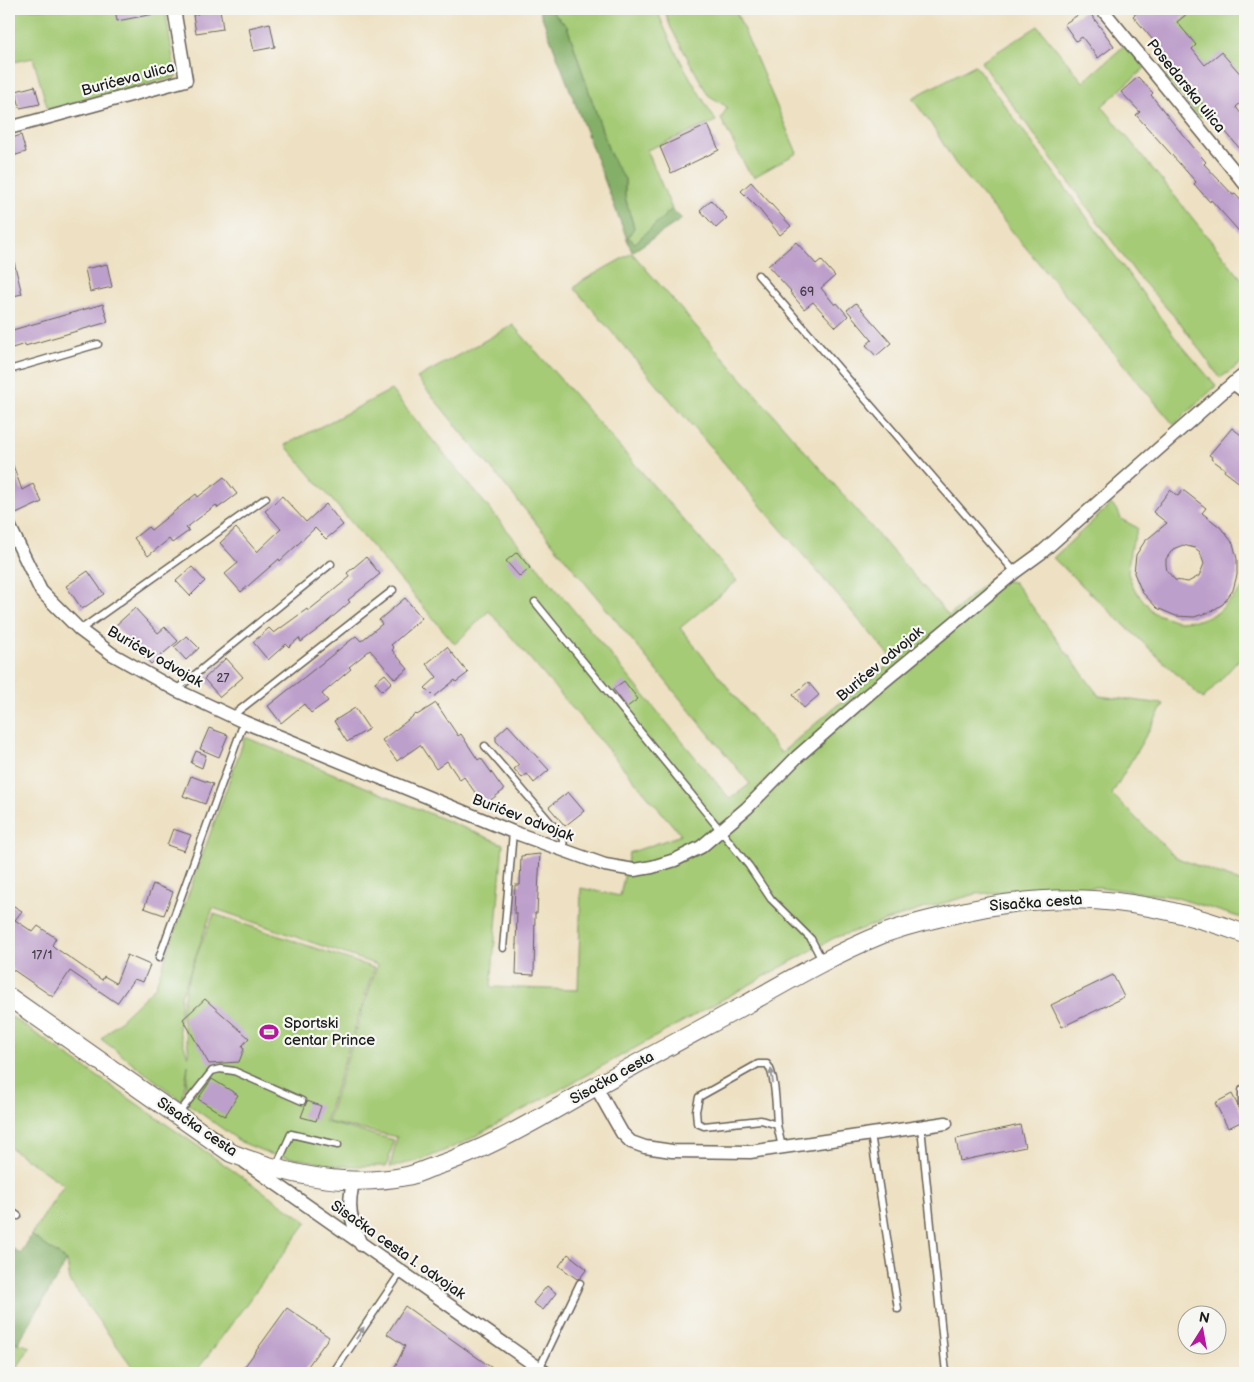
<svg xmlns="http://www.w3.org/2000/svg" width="1254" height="1382" font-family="'Balsamiq Sans',sans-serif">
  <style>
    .green { fill: #a5cb76; stroke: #607449 }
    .forest { fill: #84af67; stroke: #506642 }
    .building { fill: #bd9fcb; fill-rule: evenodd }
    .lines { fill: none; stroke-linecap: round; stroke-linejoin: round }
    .service-casing { stroke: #666156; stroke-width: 9 }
    .minor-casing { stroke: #666156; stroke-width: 15 }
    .secondary-casing { stroke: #666156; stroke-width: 20 }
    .service { stroke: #fff; stroke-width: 6 }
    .minor { stroke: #fff; stroke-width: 12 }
    .secondary { stroke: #fff; stroke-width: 18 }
    .oneway { fill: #999 }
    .labels { text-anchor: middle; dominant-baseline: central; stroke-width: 4.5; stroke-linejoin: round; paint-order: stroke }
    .number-label { font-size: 12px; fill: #443d48 }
    .street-label { font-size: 15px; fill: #1c1c1c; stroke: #f6f6f2 }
    .poi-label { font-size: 15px; fill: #1c1c1c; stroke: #f6f6f2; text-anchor: start }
  </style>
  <rect width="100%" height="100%" fill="#f6f6f2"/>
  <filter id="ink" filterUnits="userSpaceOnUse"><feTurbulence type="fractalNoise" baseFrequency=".02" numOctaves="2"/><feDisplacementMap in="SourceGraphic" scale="10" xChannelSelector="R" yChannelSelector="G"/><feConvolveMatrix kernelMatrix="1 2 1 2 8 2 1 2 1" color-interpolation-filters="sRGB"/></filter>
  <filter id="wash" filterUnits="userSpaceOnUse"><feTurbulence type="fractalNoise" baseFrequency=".0096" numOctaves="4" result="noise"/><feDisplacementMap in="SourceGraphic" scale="20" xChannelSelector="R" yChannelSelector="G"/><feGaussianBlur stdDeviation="1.12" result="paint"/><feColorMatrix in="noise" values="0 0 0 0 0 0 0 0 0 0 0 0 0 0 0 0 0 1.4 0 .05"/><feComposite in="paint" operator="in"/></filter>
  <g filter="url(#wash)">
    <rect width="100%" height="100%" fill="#eee1c3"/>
    <g class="green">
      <polygon points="9,9 165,9 176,77 48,110 33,58 9,63"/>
      <path d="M549,9h108c14,40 37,75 59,112l-69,29 25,59 -37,34 -7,-6 6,-10 -9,-30v-18l-9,-13 -7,-15 -42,-125z"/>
      <polygon points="664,9 735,9 797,153 754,177 747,169 721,119 727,107 708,95 671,28"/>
      <polygon points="1195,9 1245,9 1245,79 1242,76 1233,83 1214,81 1196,96 1210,112 1199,117 1166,78 1193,56 1189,51 1196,45 1189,36 1169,31"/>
      <polygon points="1038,26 1083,82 1125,45 1145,68 1102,106 1245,283 1245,361 1220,378 1181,324 1137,275 981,62"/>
      <polygon points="975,65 1174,336 1216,386 1174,425 955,163 931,124 912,98"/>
      <path d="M632,253l317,363 41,-37 24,3 85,114 65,8 -52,90 63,63 70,27v35l-71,-22 -75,-10 -62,2 -61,5 -54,15 -88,29 -369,204 -43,18 -32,7 7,-30 -70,-15 50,-157 -164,-57 -32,88 -2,34 9,27c2,-15 -6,-28 -6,-43 0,-30 20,-71 32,-100l160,54 -49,154 69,18 -7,26h-48l-69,-12 -29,-12 -56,-40 3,-37 -6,36 -81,-62 54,-52 90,-250 258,107 -12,143 87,3 3,-102 39,8 9,-43 52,-18 -192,-224 -34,33 -170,-199 106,-55 339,409 20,-15 -333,-406 96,-53 224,256 -57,47 101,125 61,-52 52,-40 -320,-373 8,-7z"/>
      <polygon points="1111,504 1118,511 1121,519 1138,528 1130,551 1128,573 1134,589 1154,613 1177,621 1198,620 1217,613 1243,588 1245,590 1245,653 1203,699 1053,558"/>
      <polygon points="12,1017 307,1222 195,1373 137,1373 70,1282 67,1261 31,1235 64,1185 9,1147 9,1022"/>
      <polygon points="9,1340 30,1347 14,1373 9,1373"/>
    </g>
    <g class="forest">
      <polygon points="539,9 549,9 567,26 609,151 616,166 625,179 625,197 634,228 628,237 635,243 672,209 682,219 632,252"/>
      <polygon points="31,1235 67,1261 18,1343 9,1340 9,1246 21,1254"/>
    </g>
    <g id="blocks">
      <g class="building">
        <polygon points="115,9 154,9 154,14 117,21"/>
        <polygon points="197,9 220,9 223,29 196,33 193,15 198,14"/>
        <polygon points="1087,9 1114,46 1098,58 1082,37 1076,41 1064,24"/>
        <polygon points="1141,9 1193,9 1177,22 1196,45 1192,49 1205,65 1221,52 1245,79 1245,99 1236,107 1245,119 1245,155 1155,47 1157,45 1133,16"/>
        <polygon points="270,23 275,47 254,51 249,28"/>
        <polygon points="1138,77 1153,93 1151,95 1178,129 1206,162 1204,164 1233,195 1235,194 1245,205 1245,238 1211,200 1210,202 1194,184 1196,182 1136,115 1140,112 1121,92"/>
        <polygon points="35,86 40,104 20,108 16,91"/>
        <polygon points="708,125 719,150 671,173 660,147"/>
        <polygon points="21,135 26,152 9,157 9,139"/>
        <polygon points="751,182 791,226 780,235 758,208 741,191"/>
        <polygon points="711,200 727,218 716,228 700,210"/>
        <polygon points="796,242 816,264 821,260 835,276 821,288 835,305 837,303 848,316 836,327 813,302 804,309 790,292 791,291 768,266"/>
        <polygon points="9,258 13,258 22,294 9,297"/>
        <polygon points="107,264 112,287 90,292 85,269"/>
        <polygon points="856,303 891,343 876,356 866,345 872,340 847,310"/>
        <polygon points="103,304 108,322 25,346 25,344 9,349 9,331"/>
        <polygon points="1232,428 1245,438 1245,477 1241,484 1224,471 1225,469 1211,459 1212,457 1209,455"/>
        <polygon points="9,457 10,457 22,490 33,484 42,502 16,514 9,497"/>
        <polygon points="224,477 237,494 218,508 216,505 186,528 189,531 172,543 169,539 148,556 134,538 148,527 151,530 196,494 198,497"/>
        <path d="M1170,490l8,6 5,-6 23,18 -4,5 18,14 13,16 4,16v16l-4,15 -10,14 -13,8 -16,5 -18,-1 -19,-8 -15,-16 -8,-19 2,-18 9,-14 22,-18 -14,-11zM1183,545l12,3 5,4 4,12 -5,12 -11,6 -13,-2 -8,-9 -1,-6v-6l7,-10z"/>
        <polygon points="282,496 306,522 326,504 343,525 326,539 315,528 280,561 279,559 241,592 225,574 238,563 220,543 236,528 257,552 281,529 265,511"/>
        <polygon points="517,552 530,568 520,577 506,561"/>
        <polygon points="366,557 380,574 348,600 350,602 321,627 301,642 299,638 289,647 286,644 268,660 253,642 269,628 274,633 307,609 308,611 350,577 347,573"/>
        <polygon points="192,567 205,581 190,596 176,581"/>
        <polygon points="88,571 104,594 82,609 66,586"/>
        <polygon points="405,598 422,618 391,645 394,648 392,650 408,669 395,679 370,650 349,667 351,669 322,694 328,701 311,713 304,704 281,723 268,706 356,636 361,641 382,624 379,620"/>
        <polygon points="135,608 158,633 165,627 178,641 151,664 115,626"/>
        <polygon points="187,636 199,648 186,660 174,647"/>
        <polygon points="447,647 468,673 456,682 455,680 434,697 425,688 437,677 426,664"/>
        <polygon points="226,658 243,677 220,697 204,679"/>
        <polygon points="385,674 392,682 382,691 375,682"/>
        <polygon points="624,681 638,699 627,707 613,689"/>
        <polygon points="808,682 819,695 804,708 793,695"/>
        <polygon points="436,703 458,736 461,734 478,760 481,758 504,790 484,805 464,777 460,780 447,761 436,769 420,745 397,761 382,740 416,714 417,715"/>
        <polygon points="355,708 369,729 347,742 334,721"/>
        <polygon points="508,725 549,770 534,783 527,774 522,778 514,769 519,765 496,741 496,736"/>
        <polygon points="209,728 228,735 219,757 200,749"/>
        <polygon points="196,751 206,755 202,768 191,763"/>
        <polygon points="191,776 213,784 205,804 183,796"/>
        <polygon points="568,792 584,811 565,826 549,807"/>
        <polygon points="173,829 191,835 184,851 167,845"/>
        <polygon points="540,854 537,913 535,913 534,975 516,974 517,945 516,945 517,913 514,913 515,885 520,885 521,856"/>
        <polygon points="153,884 173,892 164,915 144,908"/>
        <polygon points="9,903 22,911 15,920 33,932 38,926 56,938 52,945 54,947 102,980 104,976 116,983 127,955 150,965 143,982 134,979 117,1003 70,971 53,997 9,967"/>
        <polygon points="1113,975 1124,997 1062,1027 1051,1005"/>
        <polygon points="205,999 249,1038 242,1046 244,1049 239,1062 209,1064 183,1019"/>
        <polygon points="212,1079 238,1095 225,1116 198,1099"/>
        <polygon points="1232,1094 1245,1120 1228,1128 1215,1103"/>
        <polygon points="307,1101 321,1106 316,1121 301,1117"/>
        <polygon points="1020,1125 1025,1147 960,1161 956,1139"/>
        <polygon points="568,1254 587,1269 580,1278 577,1279 559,1266"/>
        <polygon points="547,1286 556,1293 543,1310 533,1303"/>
        <polygon points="405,1306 499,1373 392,1373 405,1346 387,1334"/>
        <polygon points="287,1308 329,1337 303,1373 240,1373"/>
      </g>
    </g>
  </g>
  <g filter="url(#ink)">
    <use href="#blocks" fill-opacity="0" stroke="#666156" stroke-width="1"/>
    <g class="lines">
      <g class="service-casing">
        <g id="service">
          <polyline points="758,275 1015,572"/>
          <polyline points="9,370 98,344"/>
          <polyline points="535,602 721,831 749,866 771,899 811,939 823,962"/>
          <polyline points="80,630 266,498"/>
          <polyline points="176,690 331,564"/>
          <polyline points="232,716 393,590"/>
          <polyline points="485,746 562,836 565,851"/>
          <polyline points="503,948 513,832"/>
          <polyline points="159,958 244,722"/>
          <polyline points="178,1114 212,1071 220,1069 234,1071 302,1101"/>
          <path d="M777,1125l-16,-5 -57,6 -7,-3 -1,-12 3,-14 59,-33h9c9,9 9,47 10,61l5,22"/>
          <polyline points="921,1127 946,1373"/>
          <polyline points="871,1134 898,1309"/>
          <polyline points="276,1167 291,1134 338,1145"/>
          <polyline points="9,1210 18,1216"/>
          <polyline points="539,1369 580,1283"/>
          <polyline points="333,1373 401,1272"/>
        </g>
      </g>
      <g class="minor-casing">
        <g id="minor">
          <polyline points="1102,9 1245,184"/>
          <polyline points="9,128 186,80 174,9"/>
          <polyline points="1233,383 1245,392"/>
          <polyline points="9,525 41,591 80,630 112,654 176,690 244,722 513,832 605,865 634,870 652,867 675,860 701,847 747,808 797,757 870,693 1015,572 1041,553 1225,390 1245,374"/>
          <polyline points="596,1087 622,1133 631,1142 645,1147 672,1151 750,1152 946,1123"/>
          <polyline points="1245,1091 1245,1104"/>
          <polyline points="245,1162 546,1373"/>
          <path d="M354,1180c-8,27 -3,40 7,65"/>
        </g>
      </g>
      <g class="secondary-casing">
        <path id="secondary" d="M9,997l222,156c55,22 117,35 176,23 9,-2 17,-6 26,-9 50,-16 96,-43 142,-69 57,-32 115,-63 172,-94 44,-25 89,-51 136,-70 20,-8 42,-13 63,-18 106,-28 197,-20 299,18"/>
      </g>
      <use href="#service" class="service"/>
      <use href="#minor" class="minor"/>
      <use href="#secondary" class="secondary"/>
    </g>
    <defs><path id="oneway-solid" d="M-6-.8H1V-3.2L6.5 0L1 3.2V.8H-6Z" transform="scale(1.25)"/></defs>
    <g class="oneway">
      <use href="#oneway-solid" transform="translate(772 1076) rotate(-98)"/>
      <use href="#oneway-solid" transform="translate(360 1333) rotate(-56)"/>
    </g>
  </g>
  <defs>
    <g id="stadium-bare" transform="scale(1.5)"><path d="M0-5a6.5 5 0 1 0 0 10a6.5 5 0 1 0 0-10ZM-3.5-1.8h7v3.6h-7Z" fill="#b5179e" stroke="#f6f6f2" stroke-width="2.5" paint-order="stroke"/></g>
  </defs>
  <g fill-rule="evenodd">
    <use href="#stadium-bare" x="269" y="1032"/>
  </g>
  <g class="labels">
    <g class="number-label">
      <text x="807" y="292">69</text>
      <text x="223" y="678">27</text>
      <text x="42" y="955">17/1</text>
    </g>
    <g class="street-label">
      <text transform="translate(128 79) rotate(-15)">Burićeva ulica</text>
      <text transform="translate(1186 86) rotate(51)">Posedarska ulica</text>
      <text transform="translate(155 657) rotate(30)">Burićev odvojak</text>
      <text transform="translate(880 664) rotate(-40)">Burićev odvojak</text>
      <text transform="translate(523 818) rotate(21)">Burićev odvojak</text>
      <text transform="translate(1036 903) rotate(-4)">Sisačka cesta</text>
      <text transform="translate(612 1078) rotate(-29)">Sisačka cesta</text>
      <text transform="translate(197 1127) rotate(34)">Sisačka cesta</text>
      <text transform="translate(398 1250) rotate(35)">Sisačka cesta I. odvojak</text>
    </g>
    <g class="poi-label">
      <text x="284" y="1023">Sportski<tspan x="284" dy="17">centar Prince</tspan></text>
    </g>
  </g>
  <rect width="1254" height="1382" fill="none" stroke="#f6f6f2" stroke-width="30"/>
  <g transform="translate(1202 1330) rotate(11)"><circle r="24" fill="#f6f6f2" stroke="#9f9f9c"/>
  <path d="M0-4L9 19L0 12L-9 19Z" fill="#b5179e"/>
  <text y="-8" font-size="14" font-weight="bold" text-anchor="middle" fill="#1c1c1c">N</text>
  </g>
</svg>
